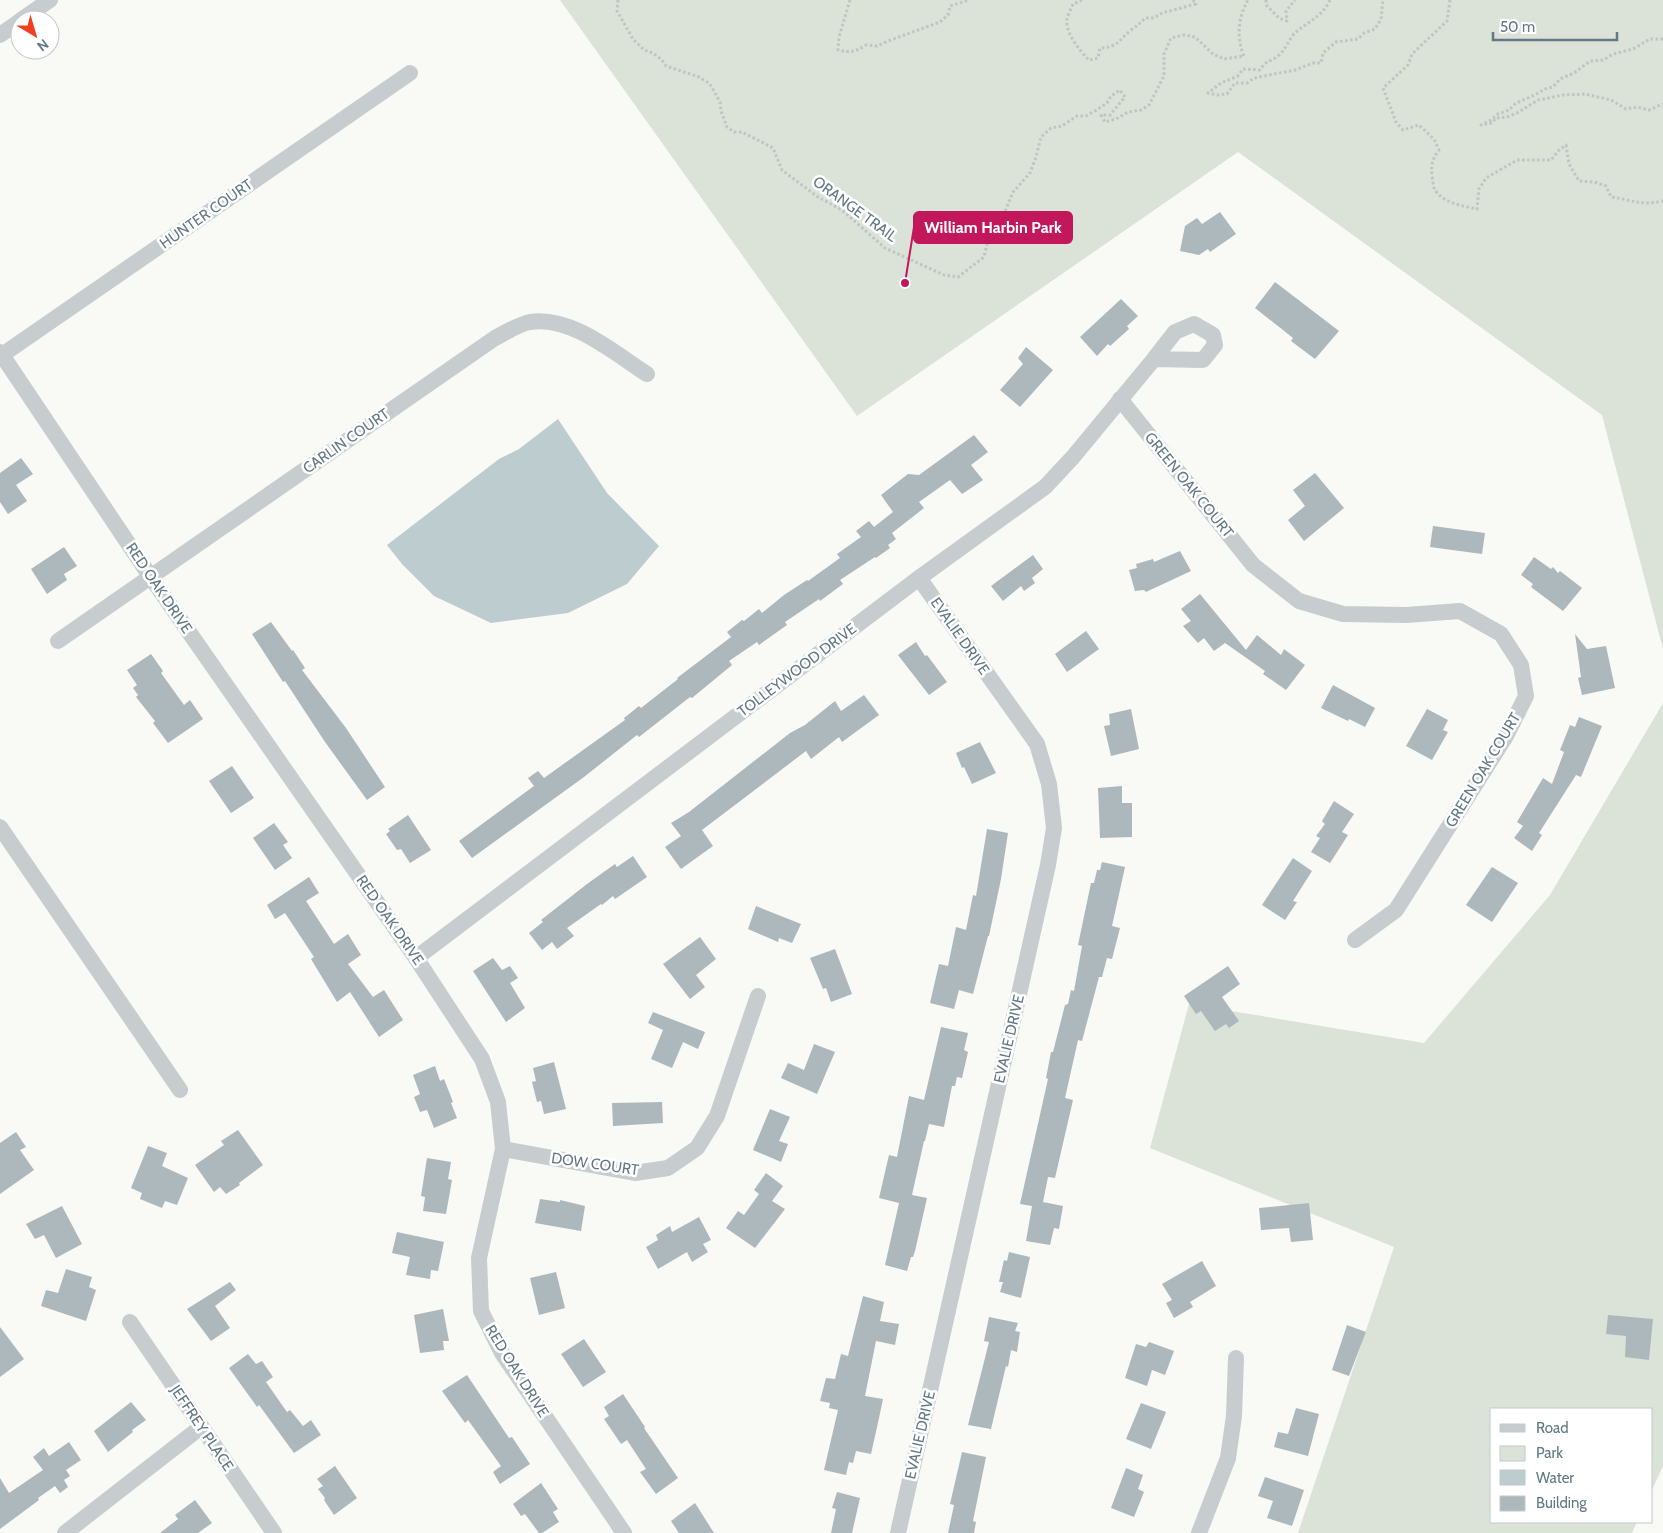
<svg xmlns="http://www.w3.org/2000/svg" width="1663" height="1533" font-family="Cabin,sans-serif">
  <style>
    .green { fill: #dbe2d7 }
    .water { fill: #bdcccf }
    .building { fill: #adb8bc }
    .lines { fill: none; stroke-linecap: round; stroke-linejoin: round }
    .path { stroke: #c0c4c5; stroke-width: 3; stroke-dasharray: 2.5 2.5; stroke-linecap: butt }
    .street { stroke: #c7cccf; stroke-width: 16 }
    .labels { text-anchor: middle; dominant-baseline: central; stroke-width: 5; stroke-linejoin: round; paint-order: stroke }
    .street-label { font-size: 15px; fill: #627884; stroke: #fff }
    .leader { fill: none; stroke: #c2185b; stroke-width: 2 }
    .callout-dot { fill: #c2185b; stroke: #fff; stroke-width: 2 }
    .callout { fill: #c2185b; stroke: #c2185b; stroke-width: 2 }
    .callout-label { font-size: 16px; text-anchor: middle; font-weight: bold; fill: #fff }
  </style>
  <rect width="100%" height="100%" fill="#f9f9f6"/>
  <g class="green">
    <polygon points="560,0 1663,0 1663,649 1602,415 1238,152 857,416"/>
    <polygon points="1663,703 1663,1466 1652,1490 1652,1409 1492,1409 1492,1522 1637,1522 1632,1533 1298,1533 1394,1247 1150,1148 1189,1004 1424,1043 1550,895"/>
  </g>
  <polygon class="water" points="558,419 607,493 659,546 627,584 568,613 491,623 434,596 402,564 387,545 499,459 519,449"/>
  <g class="building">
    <polygon points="1220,212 1236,234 1210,252 1208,249 1199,255 1180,251 1185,226 1197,218 1202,224"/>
    <polygon points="1275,282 1339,331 1315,359 1291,341 1293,338 1255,308"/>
    <polygon points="1121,299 1138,316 1127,326 1129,329 1110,346 1108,344 1097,356 1080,337"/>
    <polygon points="1026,347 1053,370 1020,407 1000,390 1023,364 1018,358"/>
    <polygon points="974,435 988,452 971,465 983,480 962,494 950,480 919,502 924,508 892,533 896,539 888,545 890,548 876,558 875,557 840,580 843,584 820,601 819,599 785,622 787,625 759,645 757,642 729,661 732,665 692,698 690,697 639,737 637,735 584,777 472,858 459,841 534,786 528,778 538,771 544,778 625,720 624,718 639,706 641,708 678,679 677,678 731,637 727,632 742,620 744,621 759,609 762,613 784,595 807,580 808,581 840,558 837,554 861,537 856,531 869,521 874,527 893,512 881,495 908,474 919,475"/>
    <polygon points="21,458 33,474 16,485 27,501 8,514 0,502 0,473"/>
    <polygon points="1315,473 1344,508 1304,541 1288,520 1305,506 1293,490"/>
    <polygon points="1433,526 1485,533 1482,554 1430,547"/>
    <polygon points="64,547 77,566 64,574 67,580 47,594 31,569"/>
    <polygon points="1180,551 1191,571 1146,592 1144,590 1135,591 1129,570 1137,568 1136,564 1153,559 1154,562"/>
    <polygon points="1033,555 1043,569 1032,578 1035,583 1024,591 1021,586 1003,601 991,586"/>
    <polygon points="1534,557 1551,569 1553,567 1558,573 1560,571 1582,588 1563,611 1531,587 1533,584 1521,575"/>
    <polygon points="1200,594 1246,650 1257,635 1281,655 1284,649 1305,665 1286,690 1263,674 1265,671 1225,643 1214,651 1204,638 1198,643 1183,626 1191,621 1181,609"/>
    <polygon points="271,622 292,651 293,650 305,668 302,670 346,728 385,787 367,800 325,742 285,681 283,682 252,634"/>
    <polygon points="1086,631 1099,649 1067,672 1055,654"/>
    <polygon points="1575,634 1587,649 1606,646 1615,688 1582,695 1578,678 1581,677"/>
    <polygon points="916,642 925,656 927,655 947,682 929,695 898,655"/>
    <polygon points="151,654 163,671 161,673 184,705 190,700 203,719 168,743 153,723 155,721 136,697 138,695 133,688 137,685 127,670"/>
    <polygon points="1333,685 1375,708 1365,727 1349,719 1348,721 1321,708"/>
    <polygon points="864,695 879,715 842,742 839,737 811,759 806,751 702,830 713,846 681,869 665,847 681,836 671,823 689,812 790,733 805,725 835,701 841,711"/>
    <polygon points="1131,709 1139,749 1111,756 1104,726 1110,725 1109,714"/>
    <polygon points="1427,709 1448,720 1443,730 1448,732 1432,760 1406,746"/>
    <polygon points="1579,717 1602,726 1581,777 1576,775 1539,833 1542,835 1532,851 1514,838 1523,826 1517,822 1543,778 1552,784 1564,752 1560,750 1570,725 1575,727"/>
    <polygon points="980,742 996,773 972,784 964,767 962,768 956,753"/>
    <polygon points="232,766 254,798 231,813 209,781"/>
    <polygon points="1122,786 1122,803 1132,803 1132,837 1100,838 1098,788"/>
    <polygon points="1334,801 1354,814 1342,832 1348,835 1330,863 1311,852 1320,838 1316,836 1325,824 1322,821"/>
    <polygon points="408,815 431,850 410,863 401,849 397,850 386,834 390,831 388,829"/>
    <polygon points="274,823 288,842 283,845 292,858 275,870 253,838"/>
    <polygon points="987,829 1008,833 1001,879 989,936 988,936 973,994 959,990 954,1009 930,1003 939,964 948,966 956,927 966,930 973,895 976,896"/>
    <polygon points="633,856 647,877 615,899 613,896 602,905 601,904 567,928 574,936 557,949 552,942 542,950 529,933 543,922 541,920 587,884 615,864 617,867"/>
    <polygon points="1293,858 1312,871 1293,901 1297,902 1285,920 1262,905"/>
    <polygon points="1102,862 1125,867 1112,926 1120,928 1112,959 1107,958 1102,977 1099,977 1082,1041 1078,1040 1065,1098 1073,1100 1055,1178 1048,1177 1043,1202 1063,1206 1059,1229 1054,1228 1050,1245 1026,1241 1032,1206 1020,1204 1048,1079 1046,1078 1051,1052 1053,1052 1065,1005 1068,1004 1071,990 1074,991 1082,946 1078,945 1091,883 1094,883 1097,870 1100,870"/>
    <polygon points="1492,867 1518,883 1492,922 1466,905"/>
    <polygon points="309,877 319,893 306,901 334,944 348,934 361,955 348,964 373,997 384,990 403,1020 379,1037 350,992 337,1002 311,959 314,957 285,913 275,919 267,905"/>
    <polygon points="756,906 801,924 792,943 779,938 778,942 748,929"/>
    <polygon points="700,937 716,959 696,975 705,987 690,999 663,964"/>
    <polygon points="835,949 852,994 831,1002 826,988 823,989 810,958"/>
    <polygon points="493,958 502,970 510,966 518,978 510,983 525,1008 506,1022 473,971"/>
    <polygon points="1228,966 1240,984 1222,997 1239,1021 1229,1028 1226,1024 1215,1031 1201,1011 1196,1014 1184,996"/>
    <polygon points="653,1012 705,1032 698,1049 683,1042 672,1068 651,1059 663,1030 648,1023"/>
    <polygon points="941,1027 968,1033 964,1050 968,1052 962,1078 957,1077 955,1086 952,1086 944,1127 929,1124 925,1141 924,1141 912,1195 927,1198 915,1251 913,1257 911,1257 907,1271 885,1265 899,1203 879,1198 889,1155 897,1157 909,1096 924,1100"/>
    <polygon points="814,1044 835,1052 817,1094 781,1078 788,1063 804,1070"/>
    <polygon points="554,1062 566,1109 544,1114 541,1101 537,1102 532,1082 536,1081 533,1068"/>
    <polygon points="435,1066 440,1081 444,1079 453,1102 451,1103 457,1118 434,1128 427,1110 420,1112 414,1097 420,1094 413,1075"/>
    <polygon points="662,1102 663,1123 613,1126 612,1103"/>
    <polygon points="770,1109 790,1117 779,1141 788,1144 781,1162 753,1150"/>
    <polygon points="238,1130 263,1165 239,1183 240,1185 226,1194 220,1187 214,1192 195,1165 224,1145 221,1141"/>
    <polygon points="16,1132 26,1147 20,1150 34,1170 0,1194 0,1143"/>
    <polygon points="148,1146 167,1153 162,1166 188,1178 177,1205 165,1201 162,1208 140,1199 142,1193 131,1188"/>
    <polygon points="427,1158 451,1162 448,1179 452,1180 446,1214 423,1211 425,1197 421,1196"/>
    <polygon points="766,1173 783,1186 772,1201 785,1209 755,1248 726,1228 738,1211 744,1215 759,1194 754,1190"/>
    <polygon points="540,1199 560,1202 560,1200 585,1206 581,1231 535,1223"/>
    <polygon points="1309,1203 1313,1240 1291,1242 1289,1228 1261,1230 1259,1208"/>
    <polygon points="62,1206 82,1244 56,1258 44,1235 35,1239 26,1224"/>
    <polygon points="699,1217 711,1240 703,1244 708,1252 692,1262 687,1252 658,1269 646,1247 658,1240 656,1235 670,1226 672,1232"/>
    <polygon points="397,1232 444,1242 438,1271 431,1270 430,1279 406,1275 410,1257 392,1253"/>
    <polygon points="1009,1252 1030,1257 1021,1298 1000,1292 1003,1282 999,1282 1004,1260 1007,1261"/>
    <polygon points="1202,1261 1216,1286 1190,1302 1193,1307 1174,1318 1166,1303 1172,1300 1162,1284"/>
    <polygon points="66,1269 92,1277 89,1287 96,1290 86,1321 41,1306 46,1290 58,1293"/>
    <polygon points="556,1272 565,1308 539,1315 530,1278"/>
    <polygon points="230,1282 236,1290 215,1306 230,1328 211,1341 187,1309"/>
    <polygon points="863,1296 884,1302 880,1321 899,1324 895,1345 876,1341 865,1396 883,1399 879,1418 871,1454 856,1451 853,1463 849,1462 846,1475 824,1470 838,1410 829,1408 830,1403 820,1401 826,1378 835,1379 841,1354 848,1356"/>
    <polygon points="443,1309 449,1341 443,1341 444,1350 420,1353 414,1315"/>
    <polygon points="1608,1315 1653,1319 1649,1360 1625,1357 1626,1336 1606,1334"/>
    <polygon points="989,1317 1018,1323 1015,1331 1020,1332 1017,1352 1011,1350 1008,1367 1006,1366 991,1429 968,1425 989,1342 984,1341"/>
    <polygon points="1347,1325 1366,1332 1349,1376 1332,1370"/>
    <polygon points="0,1327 24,1359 0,1377"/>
    <polygon points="584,1339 606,1372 583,1387 561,1354"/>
    <polygon points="1149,1342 1174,1351 1165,1375 1152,1370 1147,1386 1125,1378 1136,1344 1146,1347"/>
    <polygon points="248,1354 256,1364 262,1361 273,1377 266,1382 287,1412 290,1410 303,1426 311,1420 321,1435 294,1453 259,1405 257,1407 229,1368"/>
    <polygon points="467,1375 509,1438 512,1437 530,1464 500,1484 493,1472 501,1466 468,1420 465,1423 442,1391"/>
    <polygon points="623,1394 645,1427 644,1428 678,1478 656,1494 640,1472 646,1469 627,1440 621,1444 604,1419 609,1416 604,1407"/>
    <polygon points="131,1402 146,1420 132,1430 133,1432 108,1452 94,1431"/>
    <polygon points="1141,1403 1166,1412 1151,1449 1126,1439"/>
    <polygon points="1296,1408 1319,1414 1308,1456 1274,1447 1278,1432 1288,1434"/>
    <polygon points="69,1442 81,1460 66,1470 70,1476 64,1480 68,1487 60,1493 55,1486 38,1498 39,1500 0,1529 0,1478 9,1493 43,1470 33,1457 44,1448 49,1456"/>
    <polygon points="962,1452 986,1457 973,1521 976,1522 974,1533 948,1533 954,1505 950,1504"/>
    <polygon points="335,1466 357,1498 334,1515 324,1500 325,1498 318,1489 323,1486 317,1479"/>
    <polygon points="1126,1468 1143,1475 1138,1489 1144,1492 1134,1517 1111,1508"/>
    <polygon points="1265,1477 1304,1490 1292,1526 1267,1518 1273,1501 1258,1496"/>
    <polygon points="541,1483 558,1509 553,1512 559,1522 542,1533 539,1533 525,1514 521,1516 513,1504"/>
    <polygon points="837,1492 860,1498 852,1533 831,1533 836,1509 832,1508"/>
    <polygon points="195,1500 212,1523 198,1533 160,1533 178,1519 175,1515"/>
    <polygon points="695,1503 714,1533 679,1533 671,1521"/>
  </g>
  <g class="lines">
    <g class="path">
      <path d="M618,0l-1,11 16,28 11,11 9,3 9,7 4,6 33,11 11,7 10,18 1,9 6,16 7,5h8l31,16 9,22 9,7 27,20 24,13 43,38 59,27 14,2 26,-20 4,-17 9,-9 16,-39 17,-19 6,-16 5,-20 10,-9 11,-2 15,-10h9l9,-5 12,-8 4,-7 9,-6 5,7 -15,18h-9l4,7 11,-3 12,-7 13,-2 8,-5 15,-29v-22l7,-16 13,-3 11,2 18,17 11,5 20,-3c-8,-19 -6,-38 4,-56"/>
      <path d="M850,0l-11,37 -1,13c12,3 17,2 28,-5l11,1 11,-5 52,-19 8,-7 2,-9 19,-6"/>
      <path d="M1082,0l-9,4c-2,5 -5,10 -6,15 -2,14 13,32 22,41l9,-2 2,-10c18,-1 18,-7 30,-17 6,-5 10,-7 15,-13h9l8,-5 34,-9 -3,-4"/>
      <polyline points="1266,0 1266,5 1279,18 1287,21 1286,11 1295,0"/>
      <path d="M1330,0c-8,17 -21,21 -34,32 -7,6 -10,18 -18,24 -9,7 -11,3 -18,14l-17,-1 -5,7 -17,7 -13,10 9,2 10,-1 8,-11h12l7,-5 41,-8 18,-7h8l2,-10 13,-11 22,-3 6,-6 11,-4 6,-10 2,-19"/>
      <path d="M1450,0l-3,21 -35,33 -4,11 -25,23 13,34 7,8 16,-5 15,14 5,11c-7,9 -8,15 -7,26 1,4 1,9 2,12 7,15 29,18 43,21l2,-20 7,-11 31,-18h34l8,-10 7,-5 3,19 10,17 15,1 12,4 5,11c23,3 27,9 52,4"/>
      <polyline points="1663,39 1650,39 1633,49 1613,54 1603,60 1590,61 1574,73 1560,79 1553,87 1545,89 1535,95 1516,103 1509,110 1498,114 1491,120 1481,125 1492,123 1496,118 1507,117 1517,113 1538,100 1564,95 1585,94 1611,100 1626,109 1637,107 1649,110 1663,104"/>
    </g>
    <g class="street">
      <polyline points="21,20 50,0"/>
      <polyline points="0,35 20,21"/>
      <polyline points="0,352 150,576 416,958 482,1059 498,1102 503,1149 479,1258 481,1311 502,1353 624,1533"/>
      <polyline points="2,355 410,73"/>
      <polyline points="1120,399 1253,565 1299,601 1343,614 1406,615 1460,611 1501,634 1521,665 1526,696 1506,736 1396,910 1355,940"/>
      <path d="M58,641l437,-303c10,-5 24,-14 35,-16 42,-6 84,31 117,52"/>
      <polyline points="0,827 180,1090"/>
      <polyline points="416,958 919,578 1045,487 1073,457 1154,359 1203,360 1215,345 1213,335 1194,324 1175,332 1154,359"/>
      <polyline points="503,1149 635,1173 668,1168 697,1148 717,1116 758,996"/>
      <polyline points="130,1322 274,1533"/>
      <polyline points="65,1533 201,1427"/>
      <polyline points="898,1533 1048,865 1054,828 1049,784 1037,744 919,578"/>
      <polyline points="1199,1533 1228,1458 1234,1416 1236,1358"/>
    </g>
  </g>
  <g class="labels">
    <g class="street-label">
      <text transform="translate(855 209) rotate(36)">ORANGE TRAIL</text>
      <text transform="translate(206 214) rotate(-35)">HUNTER COURT</text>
      <text transform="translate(346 441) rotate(-35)">CARLIN COURT</text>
      <text transform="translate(1189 485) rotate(51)">GREEN OAK COURT</text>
      <text transform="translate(159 588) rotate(56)">RED OAK DRIVE</text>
      <text transform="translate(960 636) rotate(55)">EVALIE DRIVE</text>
      <text transform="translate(797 670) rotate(-37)">TOLLEYWOOD DRIVE</text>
      <text transform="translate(1483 770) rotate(-59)">GREEN OAK COURT</text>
      <text transform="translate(390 920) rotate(55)">RED OAK DRIVE</text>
      <text transform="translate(1009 1039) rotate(-77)">EVALIE DRIVE</text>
      <text transform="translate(595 1164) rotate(8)">DOW COURT</text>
      <text transform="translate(517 1371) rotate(58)">RED OAK DRIVE</text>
      <text transform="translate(202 1428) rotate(56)">JEFFREY PLACE</text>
      <text transform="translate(920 1435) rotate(-77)">EVALIE DRIVE</text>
    </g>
  </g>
  <path class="leader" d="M905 283L914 227"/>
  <circle class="callout-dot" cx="905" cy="283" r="5"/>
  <rect class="callout" x="914" y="212" width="158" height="31" rx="5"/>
  <g class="callout-label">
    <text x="993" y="233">William Harbin Park</text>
  </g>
  <rect x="1490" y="1408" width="162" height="115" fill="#ffffff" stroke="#c0c9ce"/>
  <rect x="1500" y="1424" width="25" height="8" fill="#c7cccf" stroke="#c0c9ce"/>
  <text x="1536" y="1433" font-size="15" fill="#627884">Road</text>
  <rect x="1500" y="1446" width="25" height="15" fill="#dbe2d7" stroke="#c0c9ce"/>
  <text x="1536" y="1458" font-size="15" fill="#627884">Park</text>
  <rect x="1500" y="1470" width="25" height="15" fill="#bdcccf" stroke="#c0c9ce"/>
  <text x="1536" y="1483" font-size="15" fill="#627884">Water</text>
  <rect x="1500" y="1496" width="25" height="15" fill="#adb8bc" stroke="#c0c9ce"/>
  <text x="1536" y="1508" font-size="15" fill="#627884">Building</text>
  <g transform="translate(35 35) rotate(142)"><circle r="24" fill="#ffffff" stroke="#c0c9ce"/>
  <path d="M0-4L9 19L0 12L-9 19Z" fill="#f23e1e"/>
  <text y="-8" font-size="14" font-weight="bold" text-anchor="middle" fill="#627884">N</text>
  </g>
  <path d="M1493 32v8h124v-8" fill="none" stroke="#627884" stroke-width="2.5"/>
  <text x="1500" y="32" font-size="15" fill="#627884" stroke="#ffffff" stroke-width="4" paint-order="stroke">50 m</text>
</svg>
